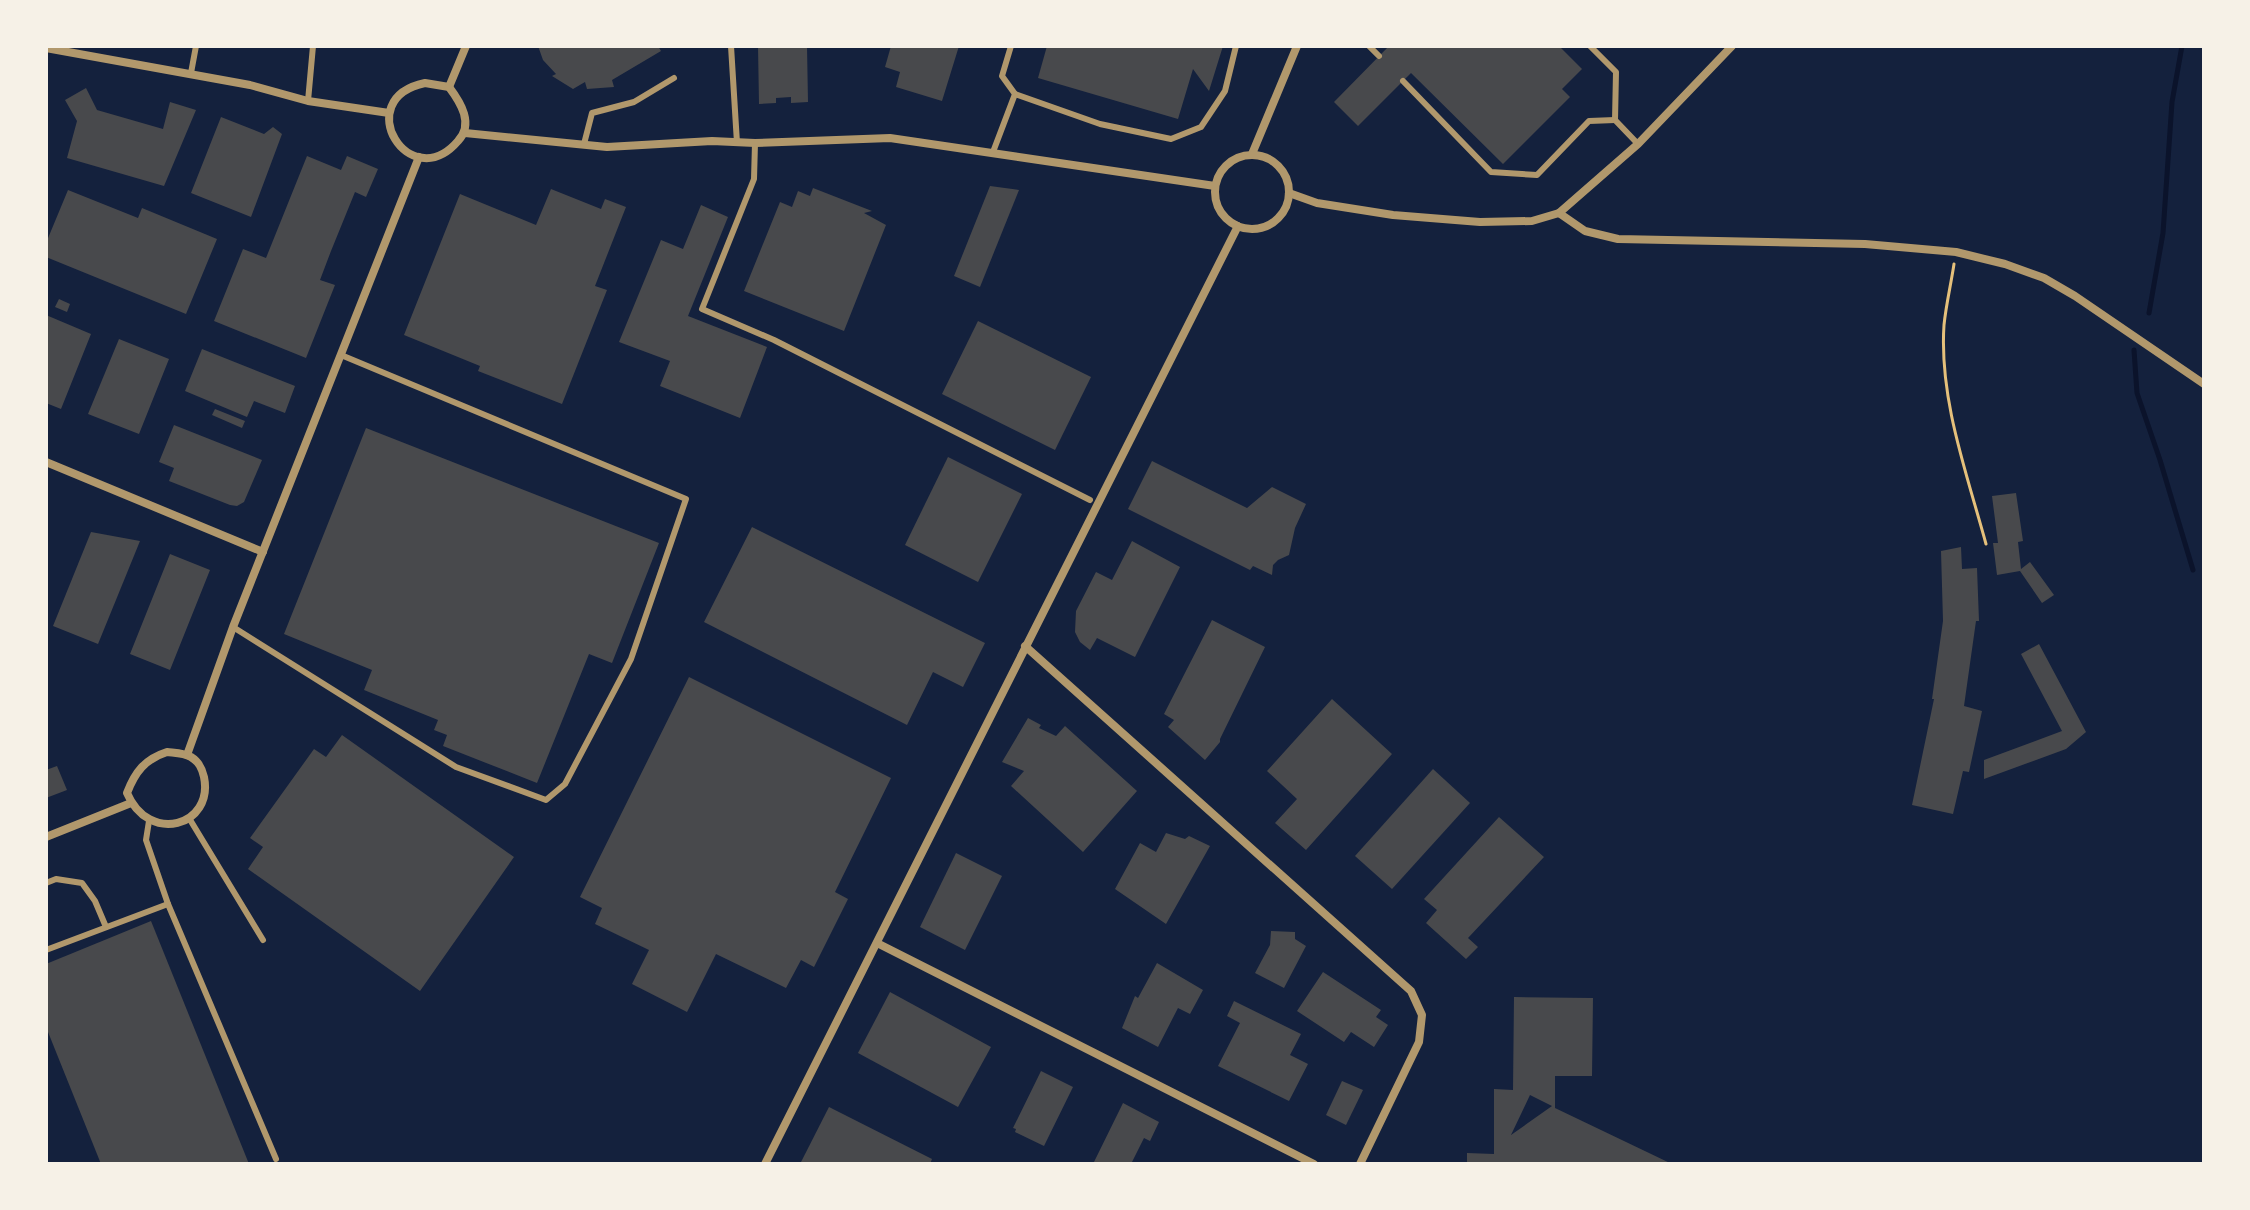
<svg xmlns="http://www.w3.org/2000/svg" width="2250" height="1210" font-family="'Nunito Sans',sans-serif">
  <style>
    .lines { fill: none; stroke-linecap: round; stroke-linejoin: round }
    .stream { stroke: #0b132b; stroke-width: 5 }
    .building { fill: #48494c; fill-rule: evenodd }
    .path { stroke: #e5c07b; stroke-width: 3 }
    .service { stroke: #b1986c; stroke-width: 6 }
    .minor { stroke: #b1986c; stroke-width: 8 }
  </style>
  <rect width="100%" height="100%" fill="#14213d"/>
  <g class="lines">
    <g class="stream">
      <polyline points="2149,313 2163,233 2172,102 2182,46"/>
      <polyline points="2134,350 2137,393 2160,460 2193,570"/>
    </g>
  </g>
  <g class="building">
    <polygon points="538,46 658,46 661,51 612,80 614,87 587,89 585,82 573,89 552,76 556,74 543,60"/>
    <polygon points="758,46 807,46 808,102 791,103 791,97 776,98 776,103 759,104"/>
    <polygon points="891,46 959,46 942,101 896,87 900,72 885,67"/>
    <polygon points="1047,46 1223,46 1209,91 1193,69 1178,119 1038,78"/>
    <polygon points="1389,46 1559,46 1582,69 1562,89 1570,97 1503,164 1411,73 1358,126 1334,102"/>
    <polygon points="86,88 97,110 163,129 170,102 196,110 164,186 67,158 77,121 65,100"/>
    <polygon points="221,117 264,134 273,127 282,134 251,217 191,193"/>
    <polygon points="307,156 341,170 347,156 378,169 366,197 355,192 331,251 320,280 335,285 306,358 214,321 243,249 266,258"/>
    <polygon points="990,186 1019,190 980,287 954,276"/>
    <polygon points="813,188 872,211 864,213 886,225 844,331 744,291 780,202 792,207 798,191 810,196"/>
    <polygon points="551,189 601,209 605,199 626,207 595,286 607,290 562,404 478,371 480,366 404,335 460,194 536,225"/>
    <polygon points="68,190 138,218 142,208 217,239 186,314 46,257 46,243"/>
    <polygon points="701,205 728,217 688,316 767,347 740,418 660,386 670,361 619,342 661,240 683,249"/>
    <polygon points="59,299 70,304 67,312 55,307"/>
    <polygon points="46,315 91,334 61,409 46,403"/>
    <polygon points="978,321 1091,377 1055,450 942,394"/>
    <polygon points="119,339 169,359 139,434 88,414"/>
    <polygon points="202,349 295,386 285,413 254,401 247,417 185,391"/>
    <polygon points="215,409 245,421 242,428 212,415"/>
    <polygon points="174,425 262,460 244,502 237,506 230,505 169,481 174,468 159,462"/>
    <polygon points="366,428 659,543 612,663 589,654 537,783 443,746 447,735 434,730 438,720 364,690 372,670 284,634"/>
    <polygon points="948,457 1022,494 978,582 905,545"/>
    <polygon points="1152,461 1247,508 1272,487 1306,504 1295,528 1289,555 1278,560 1273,565 1272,575 1253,566 1250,570 1128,509"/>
    <polygon points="2016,493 2023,541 2018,542 2021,569 2030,562 2054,595 2042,603 2020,571 1997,575 1993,543 1998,543 1992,496"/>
    <polygon points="752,527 985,643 963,687 933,672 907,725 704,622"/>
    <polygon points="91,532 140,541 98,644 53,626"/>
    <polygon points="1132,541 1180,567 1135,657 1097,638 1090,650 1080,642 1075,632 1076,611 1096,572 1112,580"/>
    <polygon points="1961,547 1962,569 1977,568 1979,621 1976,621 1964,706 1982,711 1969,772 1963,771 1953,814 1912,805 1934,699 1932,699 1943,621 1941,551"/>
    <polygon points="170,554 210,570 170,670 130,654"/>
    <polygon points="1212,620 1265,647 1220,739 1220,742 1205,760 1168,727 1174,720 1164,714"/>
    <polygon points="2039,644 2086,732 2066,749 1984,779 1984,760 2062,731 2021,654"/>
    <polygon points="689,677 891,778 835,892 848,899 814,967 801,960 786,988 716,954 687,1012 632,984 649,950 595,924 602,908 580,897"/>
    <polygon points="1332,699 1392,754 1306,850 1275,823 1297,799 1267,771"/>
    <polygon points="1028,718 1041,725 1039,728 1056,736 1065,726 1137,791 1083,852 1011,786 1024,771 1002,762"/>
    <polygon points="342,735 514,857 420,991 248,869 263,847 250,838 314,749 326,757"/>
    <polygon points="57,766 67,790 46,798 46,770"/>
    <polygon points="1433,769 1470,803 1392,889 1355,856"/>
    <polygon points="1499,817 1544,857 1468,938 1478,947 1466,959 1426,923 1437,910 1424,899"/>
    <polygon points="1166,833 1185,839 1189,836 1210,846 1166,924 1115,889 1140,843 1156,852"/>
    <polygon points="956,853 1002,876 965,950 920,927"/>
    <polygon points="151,921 249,1164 101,1164 46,1027 46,964"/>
    <polygon points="1271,931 1295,932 1295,939 1306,946 1284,988 1255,973 1270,945"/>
    <polygon points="1157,963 1203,990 1190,1014 1178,1008 1158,1047 1122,1028 1135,996 1138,998"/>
    <polygon points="1323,972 1381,1010 1376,1017 1388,1025 1374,1047 1351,1032 1344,1042 1297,1011"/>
    <polygon points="890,992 991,1047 958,1107 858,1053"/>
    <path d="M1514,997l79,1 -1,78h-37v32l117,56h-205v-11l27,1v-65l19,1zM1530,1095l22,11 -41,29z"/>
    <polygon points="1234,1001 1301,1034 1290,1055 1308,1064 1289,1101 1218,1066 1240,1023 1227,1016"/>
    <polygon points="1041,1071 1073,1087 1044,1146 1015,1132 1016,1129 1013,1128"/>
    <polygon points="1342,1081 1363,1090 1346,1125 1326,1115"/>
    <polygon points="1123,1103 1159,1122 1150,1141 1144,1138 1131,1164 1093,1164"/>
    <polygon points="829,1107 932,1159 930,1164 800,1164"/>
  </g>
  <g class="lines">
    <path class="path" d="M1954,264c-3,20 -8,41 -10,61 -5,74 23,149 42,219"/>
    <g class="service">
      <polyline points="731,46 737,143"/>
      <polyline points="1369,46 1379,56"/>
      <polyline points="1590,46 1616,72 1615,120 1638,144"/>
      <polyline points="191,73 196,46"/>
      <polyline points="1403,81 1491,172 1537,175 1589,121 1615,120"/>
      <polyline points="1015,94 1100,124 1171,139 1201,127 1225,91 1236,46"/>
      <polyline points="308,101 313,46"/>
      <polyline points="755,143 754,179 702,309 774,340 1090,500"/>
      <polyline points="584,144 592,113 634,102 674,78"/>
      <polyline points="993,152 1015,94 1002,76 1011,46"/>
      <polyline points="233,627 456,767 546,800 565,784 631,659 686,499 341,355"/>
      <polyline points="189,818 263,940"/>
      <polyline points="149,821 146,840 168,904 276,1159"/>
      <polyline points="46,883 56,879 82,883 95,901 106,927"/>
      <polyline points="46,950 168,904"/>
    </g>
    <g class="minor">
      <polyline points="46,48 250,85 308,101 389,113"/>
      <path d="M425,83l24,4c12,16 25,37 9,54 -48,56 -109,-42 -33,-58z"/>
      <polyline points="449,87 466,46"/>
      <polyline points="465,133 607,147 712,141 755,143 890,138 1215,186"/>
      <polyline points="1252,154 1297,46"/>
      <circle cx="1252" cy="192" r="37"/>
      <polyline points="1289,193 1317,203 1393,215 1480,222 1532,221 1559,213 1585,231 1618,239 1865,244 1956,252 2005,264 2044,278 2075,296 2204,384"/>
      <polyline points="1559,213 1638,144 1732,46"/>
      <polyline points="46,462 263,552"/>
      <polyline points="1025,646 1411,991 1422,1015 1419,1042 1360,1164"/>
      <path d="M167,752c8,1 17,1 24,5 8,5 11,11 13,20 10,49 -55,68 -77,16 8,-21 18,-34 40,-41z"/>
      <polyline points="187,755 233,627 419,157"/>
      <polyline points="46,837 131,803"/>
      <polyline points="877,943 1314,1164"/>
      <polyline points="765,1164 1238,226"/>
    </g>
  </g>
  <rect width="2250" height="1210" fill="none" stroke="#f6f1e7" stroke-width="96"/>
</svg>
